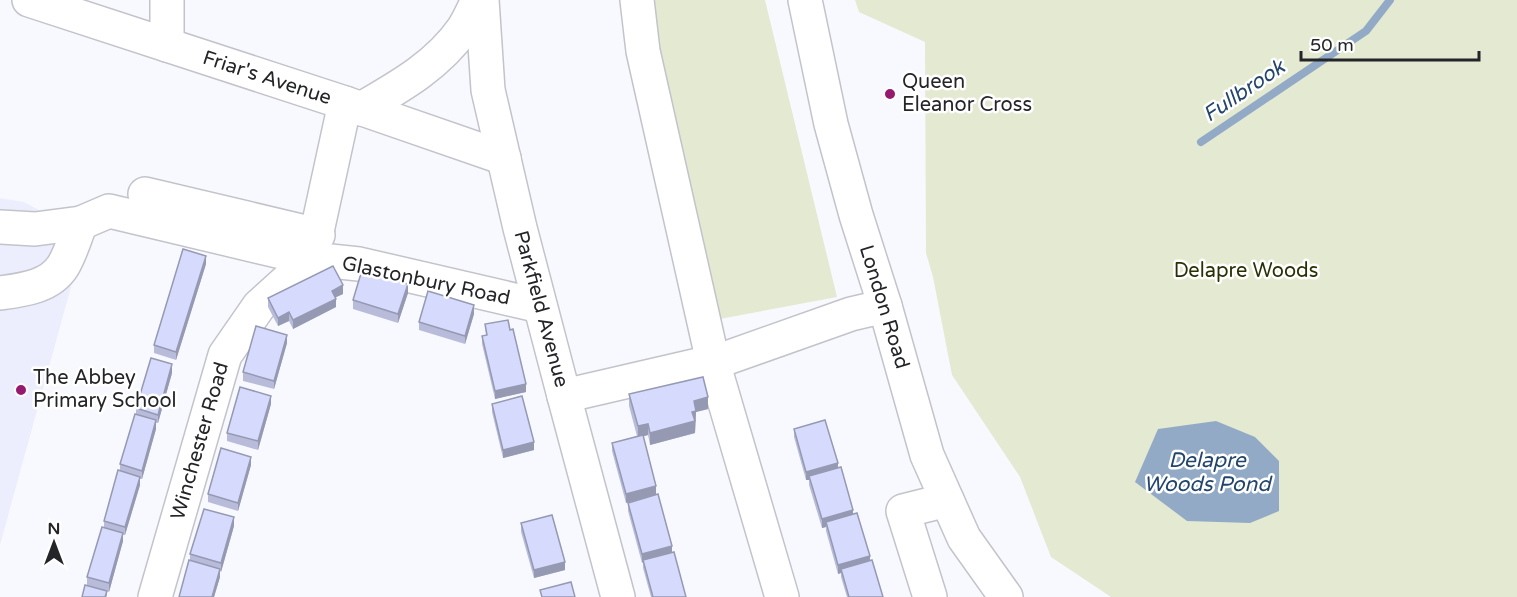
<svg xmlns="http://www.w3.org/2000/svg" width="1517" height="597" font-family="'Varela Round',sans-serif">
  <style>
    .built { fill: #eceefd }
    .green { fill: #e4e9d2 }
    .water { fill: #92aac6 }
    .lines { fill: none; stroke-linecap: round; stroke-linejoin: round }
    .stream { stroke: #92aac6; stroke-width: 8 }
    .minor-casing { stroke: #c3c4cb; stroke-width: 36 }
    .highway-casing { stroke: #c3c4cb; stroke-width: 36 }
    .minor { stroke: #fff; stroke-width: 33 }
    .highway { stroke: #fff; stroke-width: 33 }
    .wall { fill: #b8bcda }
    .shaded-wall { fill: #9699b2 }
    .building { fill: #d6dbfe; stroke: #9699b2; stroke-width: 1.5 }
    .poi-dot { fill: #97186f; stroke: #fff; stroke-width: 2 }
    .labels { text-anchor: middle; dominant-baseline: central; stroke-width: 5; stroke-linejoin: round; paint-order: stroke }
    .street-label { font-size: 20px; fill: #242528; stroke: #fff }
    .poi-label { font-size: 20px; fill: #242528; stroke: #fff; text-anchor: start }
    .park-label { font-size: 20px; fill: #293004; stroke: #fff }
    .water-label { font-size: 21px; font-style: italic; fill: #22456d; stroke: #fff }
  </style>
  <rect width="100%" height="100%" fill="#f8f9fe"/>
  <polygon class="built" points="0,198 24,202 85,236 0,545"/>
  <g class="green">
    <polygon points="642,0 765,0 837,297 709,321"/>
    <polygon points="855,0 1517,0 1517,597 1111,597 1051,557 1020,477 952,375 933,277 926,253 925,42 859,12"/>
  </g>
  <polygon class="water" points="1216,421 1255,437 1279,461 1279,511 1250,523 1187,521 1135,482 1158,429"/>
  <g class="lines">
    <polyline class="stream" points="1201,142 1366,31 1390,0"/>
    <g class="minor-casing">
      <g id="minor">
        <polyline points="29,0 345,103 504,158"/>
        <polyline points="167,0 167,45"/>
        <polyline points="482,0 488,90 520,228 564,396 724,359 851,314 885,306"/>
        <polyline points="637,0 643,51 713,362 782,597"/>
        <path d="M361,109c38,-22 76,-43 102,-80 6,-9 10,-19 15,-29"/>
        <polyline points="145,194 318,235"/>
        <polyline points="0,227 35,229 81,223 109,211 311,259 359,264 540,306"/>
        <path d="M0,293c22,-3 50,-6 63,-27 8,-13 12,-29 18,-43"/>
        <polyline points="564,396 618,597"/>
        <polyline points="155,597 225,355 259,306 311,259 345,103"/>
        <polyline points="930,597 903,511 947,500"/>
      </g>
    </g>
    <g class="highway-casing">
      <polyline id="highway" points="805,0 831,124 856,215 885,306 927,455 964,538 1006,597"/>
    </g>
    <use href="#minor" class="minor"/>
    <use href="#highway" class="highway"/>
  </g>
  <g class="wall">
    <polygon points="206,264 176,360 154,353 154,345"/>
    <polygon points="408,293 398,323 353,309 353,300"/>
    <polygon points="343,294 336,297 336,307 293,329 289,321 278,326 268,307 268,298"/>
    <polygon points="474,314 465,344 419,330 419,322"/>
    <polygon points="485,324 526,392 495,399 482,344 482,336 486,335"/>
    <polygon points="287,343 274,389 243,381 243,372"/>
    <polygon points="172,373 158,423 156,423 156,429 142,479 140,479 140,485 125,535 123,535 123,541 109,592 107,591 107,597 87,585 87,577 104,528 104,521 120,471 120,464 136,415 136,408"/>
    <polygon points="629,394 708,409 696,412 695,433 650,445 648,435 643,436 626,503 612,451 612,443 637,436 629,406"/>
    <polygon points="271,404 258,450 227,441 227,433"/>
    <polygon points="492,404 534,450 503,458 492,412"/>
    <polygon points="794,429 838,468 853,514 883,597 847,597 841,577 841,573 838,574 826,531 826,527 822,528 809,485 809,480 806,480 794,437"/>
    <polygon points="251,465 238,511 208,502 208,494"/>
    <polygon points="628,503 672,552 686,597 651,597 643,568 643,562 642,563 628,511"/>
    <polygon points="521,523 565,570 534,578 521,532"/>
    <polygon points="234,526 221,572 220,571 220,577 214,597 179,597 190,560 190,554"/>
  </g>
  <g class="shaded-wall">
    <polygon points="206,256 206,264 176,360 176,352"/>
    <polygon points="408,284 408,293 398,323 398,314"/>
    <polygon points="343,285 343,294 332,299 332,291"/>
    <polygon points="336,299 336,307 293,329 293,320"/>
    <polygon points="474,305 474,314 465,344 465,336"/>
    <polygon points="289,312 289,321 278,326 278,318"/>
    <polygon points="287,335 287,343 274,389 274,381"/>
    <polygon points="172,364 172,373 158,423 158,415"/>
    <polygon points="526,384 526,392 495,399 495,391"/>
    <polygon points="271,396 271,404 258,450 258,441"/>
    <polygon points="708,397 708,409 696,412 695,433 650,445 650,433 692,412 694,401"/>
    <polygon points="156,420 156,429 142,479 142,471"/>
    <polygon points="648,424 648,435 638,438 638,426"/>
    <polygon points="534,442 534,450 503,458 503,450"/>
    <polygon points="251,457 251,465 238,511 238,503"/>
    <polygon points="838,463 838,471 809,476 809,480 806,480 806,472"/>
    <polygon points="140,477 140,485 125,535 125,527"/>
    <polygon points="656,486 656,495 626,503 626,494"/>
    <polygon points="853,510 853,519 826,522 826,527 822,528 822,519"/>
    <polygon points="234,517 234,526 221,572 221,563"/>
    <polygon points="123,533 123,541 109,592 109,583"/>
    <polygon points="672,546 672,554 643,560 643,562 642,563 642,554"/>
    <polygon points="870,556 870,564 841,569 841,573 838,574 838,565"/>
    <polygon points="565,562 565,570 534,578 534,570"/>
    <polygon points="220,569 220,577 214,597 212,597"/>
  </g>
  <g class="building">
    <polygon points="183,249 206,256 176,352 154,345"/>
    <polygon points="333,266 343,285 332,291 336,299 293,320 289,312 278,318 268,298"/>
    <polygon points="362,270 408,284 398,314 353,300"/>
    <polygon points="428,291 474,305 465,336 419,322"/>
    <polygon points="508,320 510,330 513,329 526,384 495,391 482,336 487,335 485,324"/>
    <polygon points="256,326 287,335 274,381 243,372"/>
    <polygon points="151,358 172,364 158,415 136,408"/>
    <polygon points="703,377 708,397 694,401 696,411 692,412 695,421 650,433 648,424 638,426 629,394"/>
    <polygon points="240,387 271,396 258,441 227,433"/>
    <polygon points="522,396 534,442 503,450 492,404"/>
    <polygon points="135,414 156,420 142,471 120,464"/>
    <polygon points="825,420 838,463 806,472 794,429"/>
    <polygon points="643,435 656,486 626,494 612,443"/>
    <polygon points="221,448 251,457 238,503 208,494"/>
    <polygon points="841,467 853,510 822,519 809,476"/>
    <polygon points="118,470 140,477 125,527 104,521"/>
    <polygon points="658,494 672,546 642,554 628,503"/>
    <polygon points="204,509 234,517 221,563 190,554"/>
    <polygon points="857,513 870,556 838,565 826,522"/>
    <polygon points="552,515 565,562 534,570 521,523"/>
    <polygon points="102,527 123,533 109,583 87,577"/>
    <polygon points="674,552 686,597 653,597 643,560"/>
    <polygon points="189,560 220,569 212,597 179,597"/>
    <polygon points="872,560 883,597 849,597 841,569"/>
    <polygon points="571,582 575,597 542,597 540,590"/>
    <polygon points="85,585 107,591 105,597 82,597"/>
  </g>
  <g class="poi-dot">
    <circle cx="890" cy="94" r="6"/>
    <circle cx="21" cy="390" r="6"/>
  </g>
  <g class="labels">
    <g class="street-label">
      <text transform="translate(267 78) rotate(18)">Friar's Avenue</text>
      <text transform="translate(426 281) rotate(12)">Glastonbury Road</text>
      <text transform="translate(884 307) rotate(73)">London Road</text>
      <text transform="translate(541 309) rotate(75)">Parkfield Avenue</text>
      <text transform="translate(200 441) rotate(-74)">Winchester Road</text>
    </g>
    <g class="poi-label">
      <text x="902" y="82">Queen<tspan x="902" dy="23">Eleanor Cross</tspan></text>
      <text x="33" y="378">The Abbey<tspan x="33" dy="23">Primary School</tspan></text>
    </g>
    <g class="park-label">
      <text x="1246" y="271">Delapre Woods</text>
    </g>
    <g class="water-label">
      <text transform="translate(1244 91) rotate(-34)">Fullbrook</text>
      <text x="1207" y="460">Delapre<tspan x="1207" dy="24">Woods Pond</tspan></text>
    </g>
  </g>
  <g transform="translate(54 543)" stroke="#ffffff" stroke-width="4.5" paint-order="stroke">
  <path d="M0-4.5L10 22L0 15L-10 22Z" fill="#242528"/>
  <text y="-9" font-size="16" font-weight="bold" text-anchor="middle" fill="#242528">N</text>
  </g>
  <path d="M1301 51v9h178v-9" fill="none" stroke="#242528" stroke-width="3"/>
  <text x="1310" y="51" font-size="18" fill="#242528" stroke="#ffffff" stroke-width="4.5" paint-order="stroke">50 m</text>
</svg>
